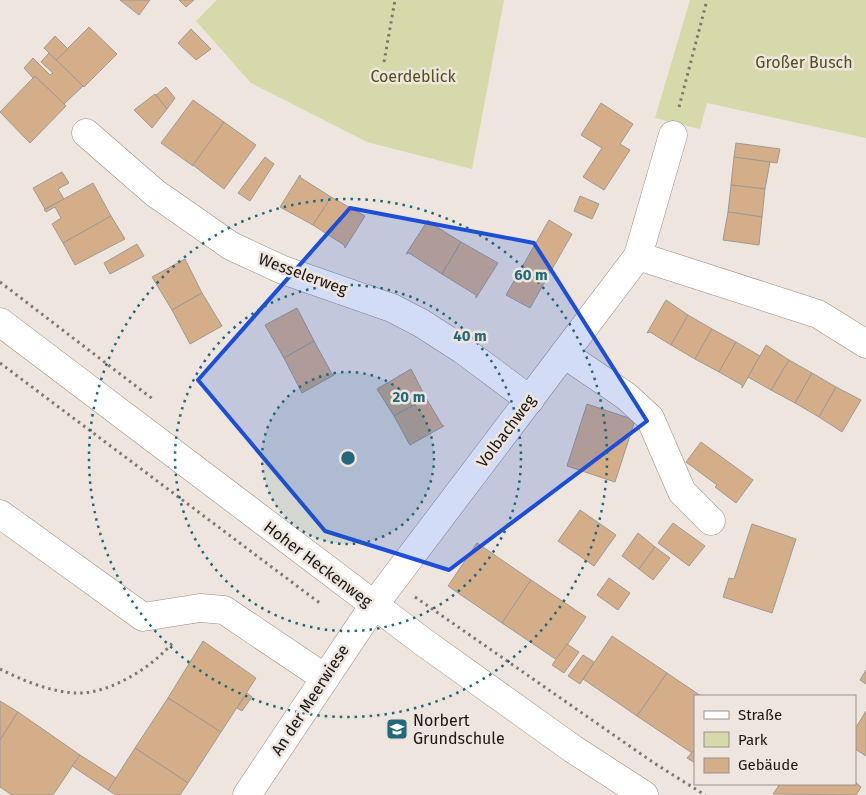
<svg xmlns="http://www.w3.org/2000/svg" width="866" height="795" font-family="'Fira Sans',sans-serif">
  <style>
    .green { fill: #d6d9a9 }
    .building { fill: #d4ae89; stroke: #a09992 }
    .lines { fill: none; stroke-linecap: round; stroke-linejoin: round }
    .minor-casing { stroke: #948c86; stroke-width: 29 }
    .path { stroke: #7e7974; stroke-width: 3; stroke-dasharray: 2.5 4; stroke-linecap: butt }
    .minor { stroke: #fff; stroke-width: 28 }
    .marked { fill: #1d4ed8; fill-opacity: 0.2; stroke: #1d4ed8; stroke-width: 4; stroke-linejoin: round }
    .ring { fill: none; stroke: #226878; stroke-width: 2.5; stroke-dasharray: 2.5 5 }
    .labels { text-anchor: middle; dominant-baseline: central; stroke-width: 5; stroke-linejoin: round; paint-order: stroke }
    .park-label { font-size: 16px; fill: #4f5118; stroke: #ede5de }
    .street-label { font-size: 16px; fill: #191613; stroke: #ede5de }
    .poi-label { font-size: 16px; fill: #191613; stroke: #ede5de; text-anchor: start }
    .centre { fill: #226878; stroke: #ede5de; stroke-width: 2.5 }
    .ring-label { font-size: 15px; text-anchor: middle; font-weight: bold; fill: #226878; stroke: #ede5de; stroke-width: 5; stroke-linejoin: round; paint-order: stroke }
  </style>
  <rect width="100%" height="100%" fill="#ede5de"/>
  <g class="green">
    <polygon points="217,0 504,0 472,169 367,142 251,83 196,21"/>
    <polygon points="690,0 866,0 866,138 707,103 700,129 655,118"/>
  </g>
  <g class="building">
    <polygon points="120,0 150,0 139,15"/>
    <polygon points="179,0 194,0 186,7"/>
    <polygon points="89,27 117,54 84,87 56,60"/>
    <polygon points="191,29 211,49 196,60 178,43"/>
    <polygon points="55,36 68,49 56,60 44,48"/>
    <polygon points="49,53 83,86 64,104 35,76 33,78 24,68 33,58 50,75 53,73 41,62"/>
    <polygon points="35,76 66,106 30,143 0,112"/>
    <polygon points="166,87 175,98 167,109 156,95"/>
    <polygon points="155,94 167,109 152,128 134,110"/>
    <polygon points="193,100 224,122 193,166 161,143"/>
    <polygon points="601,103 633,124 620,144 630,150 604,190 583,177 602,148 581,135"/>
    <polygon points="224,122 256,145 224,189 193,165"/>
    <polygon points="736,143 780,149 777,163 734,157"/>
    <polygon points="265,157 274,164 250,201 238,193"/>
    <polygon points="734,157 770,162 765,189 731,185"/>
    <polygon points="62,172 69,183 58,189 64,199 45,209 33,188"/>
    <polygon points="300,175 301,178 331,197 313,225 280,207"/>
    <polygon points="93,183 111,216 63,243 52,224 61,218 55,207 46,212 44,210"/>
    <polygon points="731,185 765,189 762,217 728,212"/>
    <polygon points="580,196 599,204 592,219 574,211"/>
    <polygon points="331,197 365,216 345,248 344,245 313,225"/>
    <polygon points="728,212 762,217 759,245 723,240"/>
    <polygon points="111,216 125,239 75,265 63,243"/>
    <polygon points="428,220 429,222 461,242 442,274 409,253 406,254"/>
    <polygon points="549,220 572,234 530,308 506,295"/>
    <polygon points="461,242 498,263 476,298 476,295 442,274"/>
    <polygon points="137,244 144,256 110,274 104,263"/>
    <polygon points="185,259 202,293 172,310 152,277"/>
    <polygon points="202,293 222,326 190,344 172,310"/>
    <polygon points="666,300 688,315 671,345 650,332 647,333"/>
    <polygon points="297,308 314,341 284,358 265,325"/>
    <polygon points="688,315 712,329 695,359 671,345"/>
    <polygon points="712,329 736,342 719,372 695,359"/>
    <polygon points="314,341 332,374 334,375 302,393 284,358"/>
    <polygon points="736,342 760,356 742,388 742,385 719,372"/>
    <polygon points="766,345 789,360 771,390 748,377"/>
    <polygon points="789,360 812,373 795,403 771,390"/>
    <polygon points="411,369 426,398 394,416 377,389"/>
    <polygon points="812,373 836,387 819,417 795,403"/>
    <polygon points="836,387 861,400 842,432 819,417"/>
    <polygon points="426,398 442,425 444,426 410,445 394,416"/>
    <polygon points="587,404 635,420 615,482 567,466"/>
    <polygon points="701,442 753,480 736,503 715,487 717,485 686,462"/>
    <polygon points="580,510 616,535 594,566 558,541"/>
    <polygon points="673,523 705,546 689,566 658,543"/>
    <polygon points="752,524 796,539 772,613 723,597 729,578 734,579"/>
    <polygon points="638,533 655,547 639,569 622,556"/>
    <polygon points="477,543 531,580 502,623 448,586"/>
    <polygon points="655,547 670,558 653,580 639,569"/>
    <polygon points="609,578 630,593 618,610 597,595"/>
    <polygon points="531,580 586,617 557,660 502,623"/>
    <polygon points="612,636 667,673 637,716 583,679"/>
    <polygon points="203,641 256,678 221,732 168,698"/>
    <polygon points="567,644 579,652 564,673 552,665"/>
    <polygon points="583,655 594,662 580,684 568,676"/>
    <polygon points="866,670 866,684 860,680"/>
    <polygon points="667,673 701,696 695,696 695,749 692,753 637,716"/>
    <polygon points="247,693 252,697 242,711 237,708"/>
    <polygon points="168,698 221,732 188,783 135,748"/>
    <polygon points="0,701 18,712 0,740"/>
    <polygon points="866,711 866,756 855,749 855,729"/>
    <polygon points="18,712 80,755 53,795 12,795 0,787 0,740"/>
    <polygon points="135,748 188,783 180,795 116,795 108,790"/>
    <polygon points="695,749 695,763 687,758"/>
    <polygon points="80,755 116,778 108,790 72,766"/>
    <polygon points="855,782 861,787 856,795 773,794 780,784"/>
  </g>
  <g class="lines">
    <g class="minor-casing">
      <g id="minor">
        <polyline points="86,133 155,193 231,246 283,270 392,308 421,323 463,350 530,400"/>
        <polyline points="638,256 673,135"/>
        <polyline points="0,322 422,641 573,749 644,795"/>
        <polyline points="564,354 626,396 650,418 682,492 711,521"/>
        <polyline points="0,514 143,617 200,608 224,610 325,678"/>
        <polyline points="247,795 374,605 638,256 818,314 866,344"/>
      </g>
    </g>
    <g class="path">
      <polyline points="384,62 395,0"/>
      <polyline points="679,107 707,0"/>
      <polyline points="0,282 154,400"/>
      <polyline points="0,363 321,604"/>
      <polyline points="415,597 654,763 705,795"/>
      <path d="M0,669c22,11 48,22 74,24 35,2 79,-26 100,-52"/>
    </g>
    <use href="#minor" class="minor"/>
  </g>
  <path class="marked" d="M350,208l184,35 113,178 -198,149 -124,-39 -127,-151z"/>
  <circle cx="348" cy="458" r="86" fill="#226878" fill-opacity=".12"/>
  <g class="ring">
    <circle cx="348" cy="458" r="86"/>
    <circle cx="348" cy="458" r="173"/>
    <circle cx="348" cy="458" r="259"/>
  </g>
  <defs>
    <g id="school-square" transform="scale(1.125)"><rect x="-9" y="-9" width="18" height="18" rx="4" fill="#226878" stroke="#ede5de"/><path d="M0-5L7-2L0 1L-7-2ZM-4 1L0 2.5L4 1V4Q0 6-4 4Z" fill="#fff"/></g>
  </defs>
  <g fill-rule="evenodd">
    <use href="#school-square" x="397" y="729"/>
  </g>
  <g class="labels">
    <g class="park-label">
      <text x="804" y="62">Großer Busch</text>
      <text x="413" y="76">Coerdeblick</text>
    </g>
    <g class="street-label">
      <text transform="translate(303 274) rotate(20)">Wesselerweg</text>
      <text transform="translate(506 431) rotate(-53)">Volbachweg</text>
      <text transform="translate(318 564) rotate(37)">Hoher Heckenweg</text>
      <text transform="translate(310 700) rotate(-57)">An der Meerwiese</text>
    </g>
    <g class="poi-label">
      <text x="413" y="720">Norbert<tspan x="413" dy="18">Grundschule</tspan></text>
    </g>
  </g>
  <circle cx="348" cy="458" r="8" class="centre"/>
  <g class="ring-label">
    <text x="531" y="280">60 m</text>
    <text x="470" y="341">40 m</text>
    <text x="409" y="402">20 m</text>
  </g>
  <rect x="694" y="695" width="162" height="90" fill="#ede5de" stroke="#98928d"/>
  <rect x="704" y="711" width="25" height="8" fill="#ffffff" stroke="#98928d"/>
  <text x="738" y="720" font-size="15" fill="#191613">Straße</text>
  <rect x="704" y="732" width="25" height="15" fill="#d6d9a9" stroke="#98928d"/>
  <text x="738" y="745" font-size="15" fill="#191613">Park</text>
  <rect x="704" y="758" width="25" height="15" fill="#d4ae89" stroke="#98928d"/>
  <text x="738" y="770" font-size="15" fill="#191613">Gebäude</text>
</svg>
